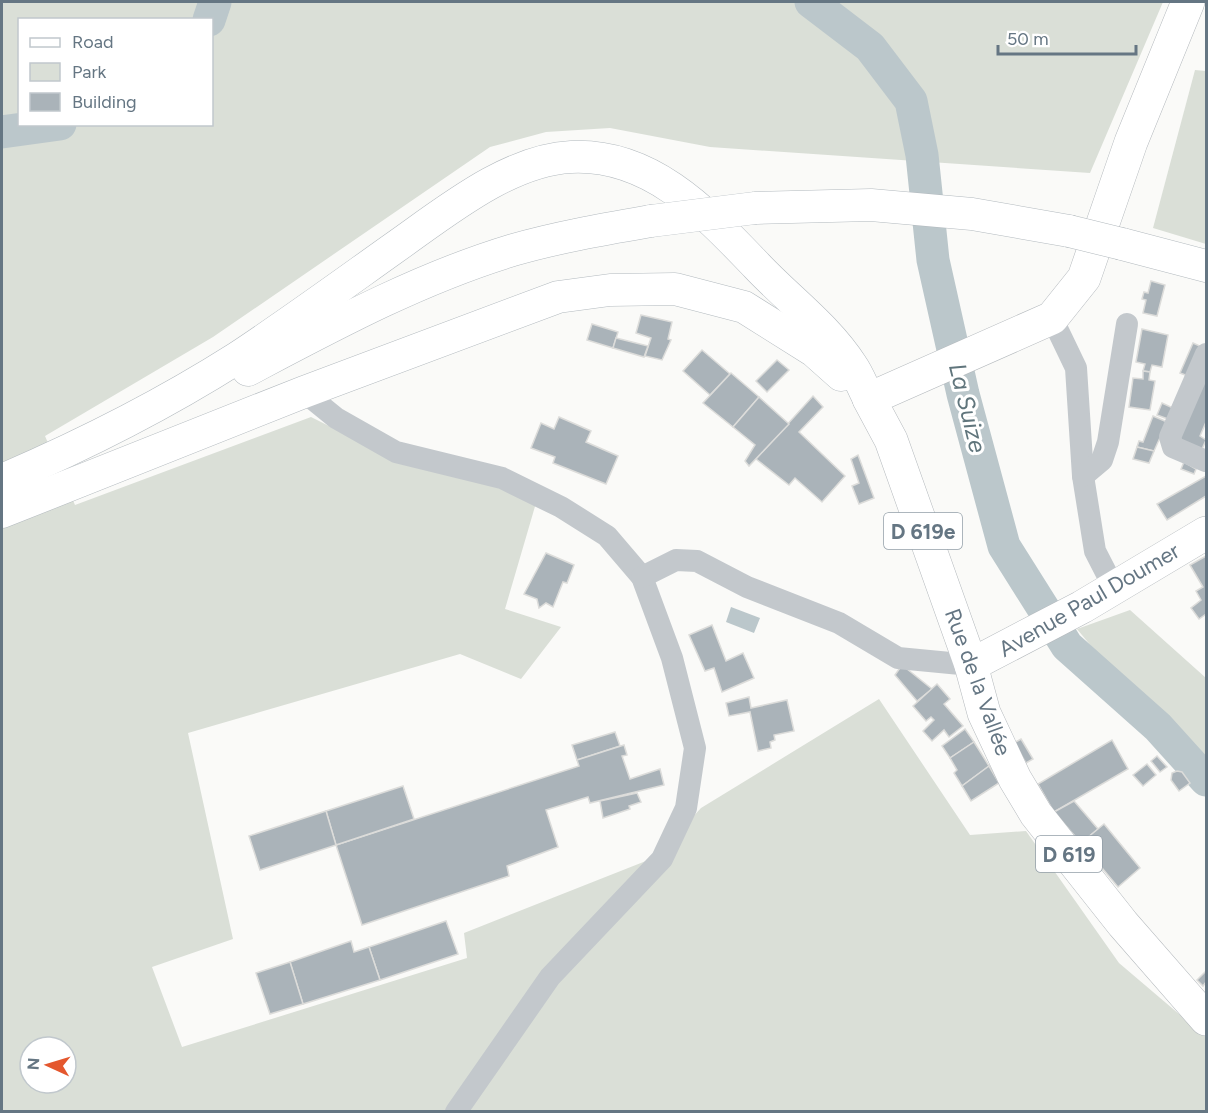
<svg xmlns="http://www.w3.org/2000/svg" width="1208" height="1113" font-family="Figtree,sans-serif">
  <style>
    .green { fill: #dadfd7; fill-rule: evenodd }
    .water { fill: #bbc7cb }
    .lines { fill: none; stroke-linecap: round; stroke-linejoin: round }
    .river { stroke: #bbc7cb; stroke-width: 33 }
    .building { fill: #aab3b9; stroke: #dcdcda; stroke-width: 1.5 }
    .secondary-casing { stroke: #b3babf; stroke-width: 33 }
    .primary-casing { stroke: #b5babe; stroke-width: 34 }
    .street { stroke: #c3c8cc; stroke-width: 22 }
    .secondary { stroke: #fff; stroke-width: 32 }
    .primary { stroke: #fff; stroke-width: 33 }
    .secondary-bridge-casing { stroke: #b3babf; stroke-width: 33; stroke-linecap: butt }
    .secondary-bridge { stroke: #fff; stroke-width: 32 }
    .labels { text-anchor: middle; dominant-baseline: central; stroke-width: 6; stroke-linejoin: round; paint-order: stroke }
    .shield { fill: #fff; stroke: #939fa8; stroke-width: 1.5 }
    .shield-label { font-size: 21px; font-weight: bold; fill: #657683 }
    .street-label { font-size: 22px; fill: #657683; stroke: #fff }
    .water-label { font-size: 24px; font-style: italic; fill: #60757c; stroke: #fff }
  </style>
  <rect width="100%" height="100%" fill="#fafaf8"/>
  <g class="green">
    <path d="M2,2h1161l-73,171 -380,-26 -100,-19 -64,4 -56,15 -277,190 -168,99 30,69 236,-88 94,47 91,20 40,19 -31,106 56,18 -40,52 -61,-25 -272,79 45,206 -81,28 30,80 285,-89 -3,-25 192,-76 45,-49 178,-109 91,136 56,-4 93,132 87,74v74l-1204,1zM20,20h192v104h-192zM30,1047h36v36h-36z"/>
    <polygon points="1195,70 1206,71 1206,244 1153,228"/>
    <polygon points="1130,610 1206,678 1206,785 1077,629"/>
  </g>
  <polygon class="water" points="731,607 760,618 754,633 726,622"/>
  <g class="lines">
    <g class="river">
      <polyline points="811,2 870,47 911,101 922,155 933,260 963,394 1004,546 1067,646 1158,727 1206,780"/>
      <polyline points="209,20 215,2"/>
      <polyline points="2,132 60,124"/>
    </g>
  </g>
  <g class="building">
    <polygon points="1151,281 1165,285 1157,316 1143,313 1146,300 1142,299 1144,292 1148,293"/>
    <polygon points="641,315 672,322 668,339 671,340 662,360 645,356 651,338 636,333"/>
    <polygon points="592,324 618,332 613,348 587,340"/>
    <polygon points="1142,329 1168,335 1162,367 1152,365 1150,372 1143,371 1145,364 1136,362"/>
    <polygon points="616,338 648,346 644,357 613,348"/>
    <polygon points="1193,343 1202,347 1188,376 1180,373"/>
    <polygon points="702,350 730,374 710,395 683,371"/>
    <polygon points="777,360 789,370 767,392 756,381"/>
    <polygon points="1206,367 1206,422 1200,436 1206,440 1202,449 1175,440"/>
    <polygon points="1143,371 1150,372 1149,380 1155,381 1150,410 1129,407 1133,378 1143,379"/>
    <polygon points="731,373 759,397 733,427 703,403"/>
    <polygon points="813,396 823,407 799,432 845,476 822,502 795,478 789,485 756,459"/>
    <polygon points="759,397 789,424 749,466 745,461 755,445 733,427"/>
    <polygon points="1162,403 1173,408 1168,419 1157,415"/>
    <polygon points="1153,416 1167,422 1154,451 1137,447 1139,441 1143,442"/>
    <polygon points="559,417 591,431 586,442 618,456 606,484 553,463 555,457 531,448 541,423 554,429"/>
    <polygon points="1137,447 1154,451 1149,463 1133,459"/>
    <polygon points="858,455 874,498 859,504 852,486 859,483 851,459"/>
    <polygon points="1184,462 1196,469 1194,474 1181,469"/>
    <polygon points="1206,476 1206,496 1167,520 1157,504"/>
    <polygon points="546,553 574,565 567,583 563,582 553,607 546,603 539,608 537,599 524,594"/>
    <polygon points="1206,556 1206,614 1199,619 1191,608 1201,600 1196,591 1203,587 1190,565"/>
    <polygon points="712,625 726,661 743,653 754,678 722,692 714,668 705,671 689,635"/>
    <polygon points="902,665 932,689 917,701 895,675"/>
    <polygon points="937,684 950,699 944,704 963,726 949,737 944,730 932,741 923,731 934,720 931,717 926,721 913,706"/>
    <polygon points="749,697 751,708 787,700 794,731 774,735 775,740 770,742 771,748 758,751 750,712 729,716 726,703"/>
    <polygon points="965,729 974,742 950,758 942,746"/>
    <polygon points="615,732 620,746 577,760 572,745"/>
    <polygon points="1021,739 1033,759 1026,763 1014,743"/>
    <polygon points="1112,740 1128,769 1054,812 1038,784"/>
    <polygon points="974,742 989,766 962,786 954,773 957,770 950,758"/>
    <polygon points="624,745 627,755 622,756 630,779 660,769 664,785 590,803 588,797 546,810 558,847 507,866 509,876 362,925 336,845 579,766 577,760"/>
    <polygon points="1157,756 1167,767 1160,772 1151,761"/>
    <polygon points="1147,764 1156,775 1143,786 1133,775"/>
    <polygon points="989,766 999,783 971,801 962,786"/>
    <polygon points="1177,771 1182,772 1190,783 1179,791 1171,780 1172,773"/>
    <polygon points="403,786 414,819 336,845 326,811"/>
    <polygon points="637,793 641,802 629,806 630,809 603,818 600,801"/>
    <polygon points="1074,801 1098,829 1081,843 1054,812"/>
    <polygon points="326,811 336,845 260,870 249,836"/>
    <polygon points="1104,824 1140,868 1118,887 1081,843"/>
    <polygon points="446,921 458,954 380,980 369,947"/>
    <polygon points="351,941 354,952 369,947 380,980 303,1004 290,962"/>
    <polygon points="290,962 303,1004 270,1014 256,973"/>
    <polygon points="1206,971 1206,982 1203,986 1197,980"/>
  </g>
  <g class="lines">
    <g class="secondary-casing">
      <g id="secondary">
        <polyline points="755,208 871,205 972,214 1069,231"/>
        <polyline points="1122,244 1206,266"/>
        <path d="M248,370c85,-45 172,-92 265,-120 45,-13 92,-21 138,-29"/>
        <path d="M2,480c77,-33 164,-77 235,-122 53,-35 105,-73 157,-110 50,-35 114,-88 177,-91 80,-4 135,56 186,109 31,33 70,61 95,100 7,10 11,22 17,33"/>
        <polyline points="2,512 304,392 558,297 610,290 675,289 744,307 814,351 841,375"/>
      </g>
    </g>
    <g class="primary-casing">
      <g id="primary">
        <polyline points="1188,2 1131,142 1084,278 1052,318 869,399 891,440 971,665 984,713 1015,779 1036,814 1123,924 1206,1019"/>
        <polyline points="971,665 1082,607 1206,533"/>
      </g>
    </g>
    <g class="street">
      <polyline points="1052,318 1076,368 1083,476 1095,551 1114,588"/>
      <polyline points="1206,354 1170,437 1173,447 1206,461"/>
      <polyline points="304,392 336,418 396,452 502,478 561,507 607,536 642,577 672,658 695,748 686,808 662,859 550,977 456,1112"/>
      <polyline points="1083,476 1102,460 1108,442 1127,324"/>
      <polyline points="642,577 676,560 697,561 747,587 839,623 898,658 971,665"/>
    </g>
    <use href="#secondary" class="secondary"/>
    <use href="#primary" class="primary"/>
    <g class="secondary-bridge-casing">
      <g id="secondary-bridge">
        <polyline points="651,221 755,208"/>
        <polyline points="1069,231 1122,244"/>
      </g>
    </g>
    <use href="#secondary-bridge" class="secondary-bridge"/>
  </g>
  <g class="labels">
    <g class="shield">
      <rect x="884" y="513" width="78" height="36" rx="4.5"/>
      <rect x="1036" y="836" width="66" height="36" rx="4.5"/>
    </g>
    <g class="shield-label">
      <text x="923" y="531">D 619e</text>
      <text x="1069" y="854">D 619</text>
    </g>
    <g class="street-label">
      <text transform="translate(1089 600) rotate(-30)">Avenue Paul Doumer</text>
      <text transform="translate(978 682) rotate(70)">Rue de la Vallée</text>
    </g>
    <g class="water-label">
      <text transform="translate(968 408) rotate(76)">La Suize</text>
    </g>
  </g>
  <rect width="1208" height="1113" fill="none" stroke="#657683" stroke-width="6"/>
  <rect x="18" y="18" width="195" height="108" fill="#ffffff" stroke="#c1c8cd" stroke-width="1.5"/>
  <rect x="30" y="38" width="30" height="9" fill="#ffffff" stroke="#c1c8cd" stroke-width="1.5"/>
  <text x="72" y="48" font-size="18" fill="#657683">Road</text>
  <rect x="30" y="63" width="30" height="18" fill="#dadfd7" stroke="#c1c8cd" stroke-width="1.5"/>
  <text x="72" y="78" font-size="18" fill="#657683">Park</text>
  <rect x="30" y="93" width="30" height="18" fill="#aab3b9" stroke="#c1c8cd" stroke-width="1.5"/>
  <text x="72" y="108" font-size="18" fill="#657683">Building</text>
  <g transform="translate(48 1065) rotate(274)"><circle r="28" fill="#ffffff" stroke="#c1c8cd" stroke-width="1.5"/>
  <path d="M0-4.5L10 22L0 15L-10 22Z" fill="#e4572e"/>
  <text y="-9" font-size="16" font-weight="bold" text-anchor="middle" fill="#657683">N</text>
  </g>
  <path d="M998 45v9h138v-9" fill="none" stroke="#657683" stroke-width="3"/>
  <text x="1007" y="45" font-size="18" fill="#657683" stroke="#ffffff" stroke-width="4.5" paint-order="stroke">50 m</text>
</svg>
